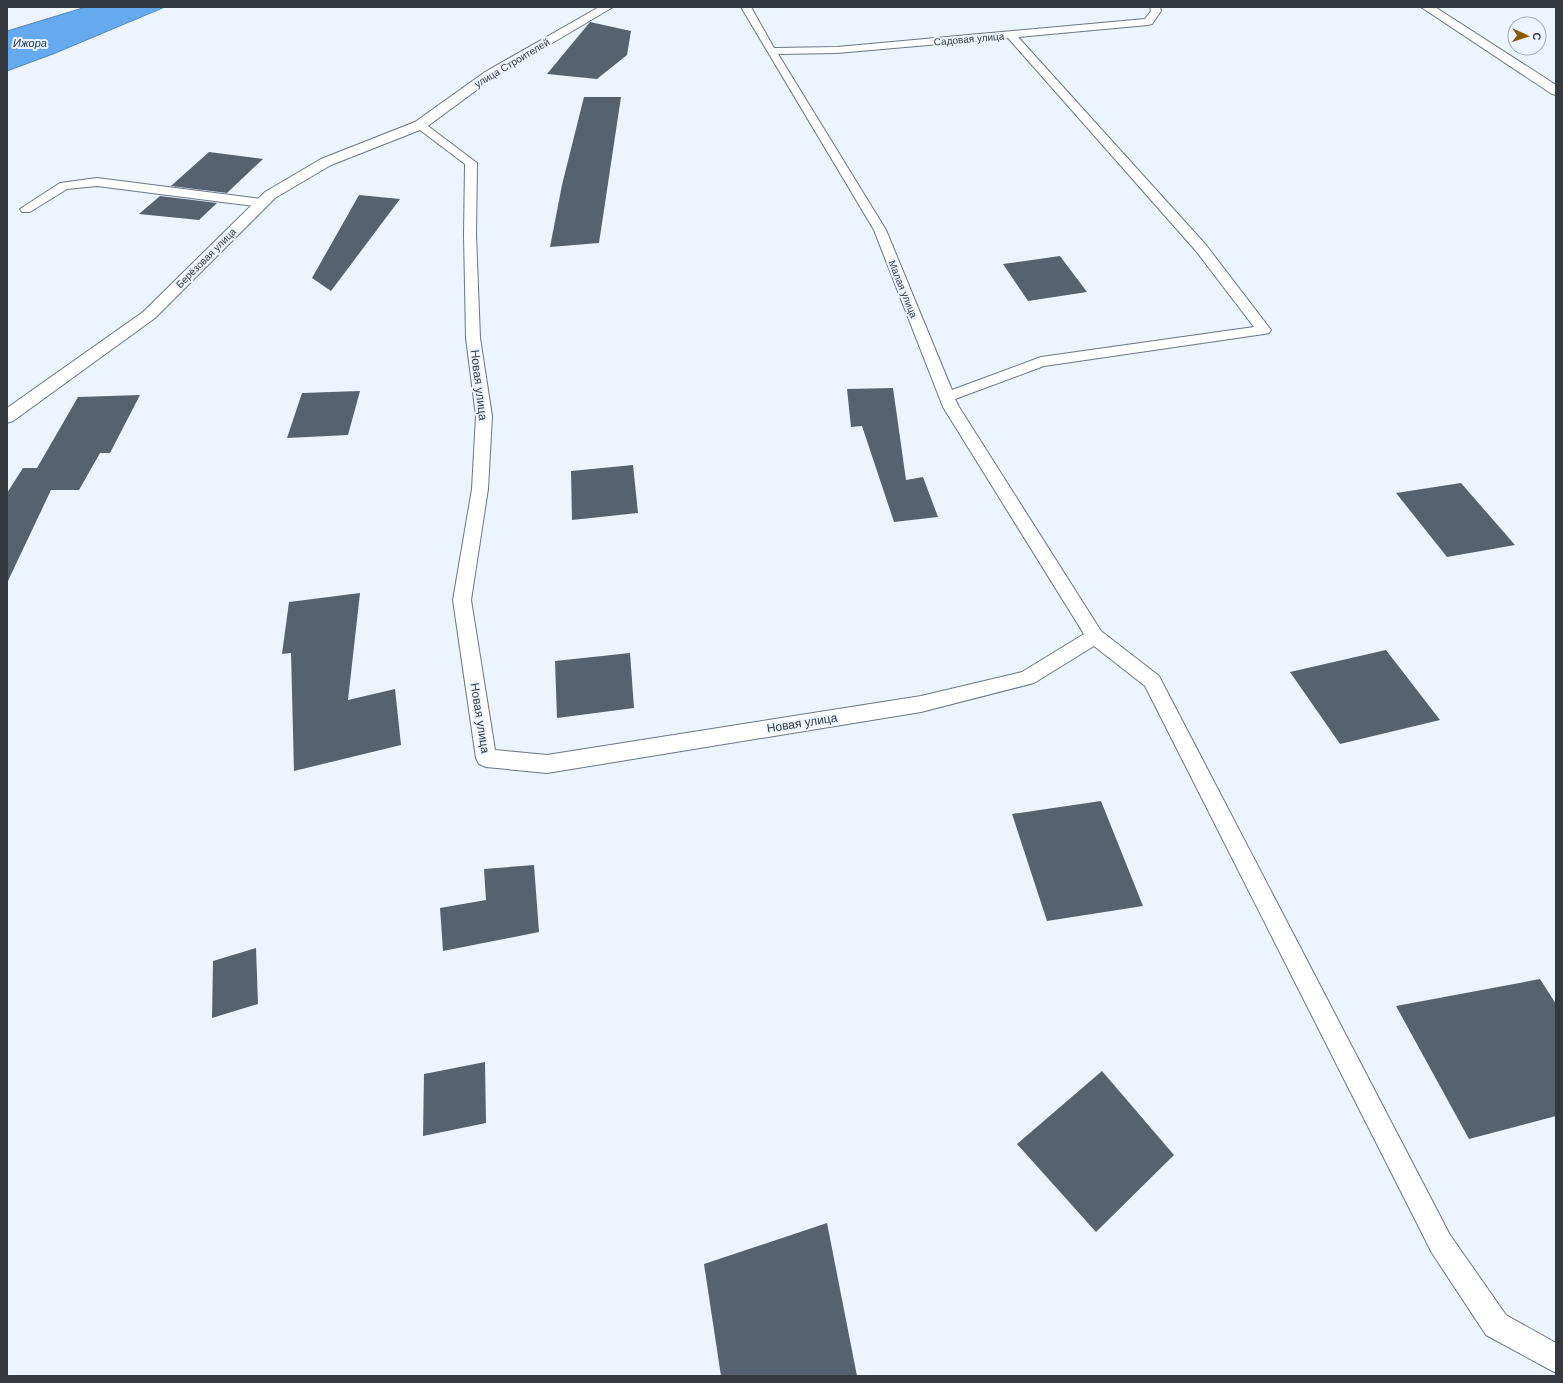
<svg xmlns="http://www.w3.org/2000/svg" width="1563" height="1383" font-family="Arial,sans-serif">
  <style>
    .water { fill: #65a9ef; stroke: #5687ba }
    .building { fill: #566270 }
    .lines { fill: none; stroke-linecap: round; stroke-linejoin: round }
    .service-casing { stroke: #697684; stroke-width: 2 }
    .minor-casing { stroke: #697684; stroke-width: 2 }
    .service { fill: #fff; fill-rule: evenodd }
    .minor { fill: #fff; fill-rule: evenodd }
    .labels { text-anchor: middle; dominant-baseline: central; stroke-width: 4; stroke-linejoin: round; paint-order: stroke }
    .far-street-label { font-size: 10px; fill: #33393f; stroke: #ecf5ff }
    .far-water-label { font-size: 11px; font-style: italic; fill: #112d49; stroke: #ecf5ff }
    .street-label { font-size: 12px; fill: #33393f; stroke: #ecf5ff }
  </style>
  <rect width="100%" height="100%" fill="#ecf5ff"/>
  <polygon class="water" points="86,7 165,7 53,54 7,71 7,31"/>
  <g class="building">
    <polygon points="590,22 631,31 627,55 597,79 547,74"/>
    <polygon points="584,97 621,97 599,243 550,247 562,185"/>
    <polygon points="209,152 263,159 227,193 171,186"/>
    <polygon points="359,195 400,199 331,291 312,278"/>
    <polygon points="160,196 217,203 199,220 139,214"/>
    <polygon points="1060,256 1087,292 1028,301 1003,264"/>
    <polygon points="893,388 906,480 923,477 938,517 894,522 862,426 851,427 847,389"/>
    <polygon points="360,391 348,435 287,438 302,393"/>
    <polygon points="140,395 110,453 100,453 79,490 51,490 7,583 7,493 23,468 37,468 78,397"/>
    <polygon points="633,465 638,513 572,520 571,471"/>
    <polygon points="1461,483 1515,545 1447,557 1396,493"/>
    <polygon points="360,593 348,700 395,689 401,745 294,771 291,653 282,654 289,602"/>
    <polygon points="1386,650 1440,720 1340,744 1290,672"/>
    <polygon points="630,653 634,708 557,718 555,661"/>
    <polygon points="1101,801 1143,906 1047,921 1012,814"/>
    <polygon points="534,865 539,932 443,951 440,908 486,900 484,869"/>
    <polygon points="256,948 258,1004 212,1018 213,961"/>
    <polygon points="1540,979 1556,1004 1556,1116 1469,1139 1396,1006"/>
    <polygon points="485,1062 486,1123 423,1136 424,1074"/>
    <polygon points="1102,1071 1174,1155 1096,1232 1017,1144"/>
    <polygon points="827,1223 857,1376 721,1376 704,1264"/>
  </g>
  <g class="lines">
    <g class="service-casing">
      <g id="service">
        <path d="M741,7h10l23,41 63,-1 308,-28 6,-8 -1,-4h10l1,4 -9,13 -4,1 -130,12 188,208 65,85 -2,3 -5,1 -220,32 -89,33 4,8 142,224 58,45 291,559 56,80 50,28v30l-70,-38 -54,-82 -287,-567 -51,-40 -60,37 -113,29 -374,61 -61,-6 -7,-3 -3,-6 -23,-158 19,-111 4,-73 -10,-78 -2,-103 1,-71 -49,-37 -2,-2 2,-2h8l53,40 -1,72 4,103 12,78 -4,73 -17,111 24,150 52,5 374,-59 101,-24 62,-38 -141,-227 -69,-177zM1008,38l188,213 58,76 -213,30 -89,33 -66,-160 -108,-176 59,-1z"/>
        <polygon points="97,178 261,199 267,203 261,207 97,186 67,189 30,212 22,212 20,209 60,183"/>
      </g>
    </g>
    <g class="minor-casing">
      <g id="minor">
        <polygon points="599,7 613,7 493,78 425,128 331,165 275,198 155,318 13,421 7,423 7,408 143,312 265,192 321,159 415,122 485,72"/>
        <polygon points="1421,7 1435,7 1556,85 1556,95 1552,94"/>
      </g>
    </g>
    <use href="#service" class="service"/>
    <use href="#minor" class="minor"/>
  </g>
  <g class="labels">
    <g class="far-street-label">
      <text transform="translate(969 39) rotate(-5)">Садовая улица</text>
      <text transform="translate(512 63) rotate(-31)">улица Строителей</text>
      <text transform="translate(206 258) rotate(-45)">Берёзовая улица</text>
      <text transform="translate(903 289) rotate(68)">Малая улица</text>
    </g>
    <g class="far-water-label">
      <text x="30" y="43">Ижора</text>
    </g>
    <g class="street-label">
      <text transform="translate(479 385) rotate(83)">Новая улица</text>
      <text transform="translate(480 718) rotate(81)">Новая улица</text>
      <text transform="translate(802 723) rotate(-9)">Новая улица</text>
    </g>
  </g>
  <rect width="1563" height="1383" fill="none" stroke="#33393f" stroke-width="16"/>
  <g transform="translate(1527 36) rotate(93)"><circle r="19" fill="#ecf5ff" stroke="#a2aab2"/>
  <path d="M0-3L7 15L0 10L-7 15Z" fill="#8b5803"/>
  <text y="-6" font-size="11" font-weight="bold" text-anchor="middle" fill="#33393f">С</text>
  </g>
</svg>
